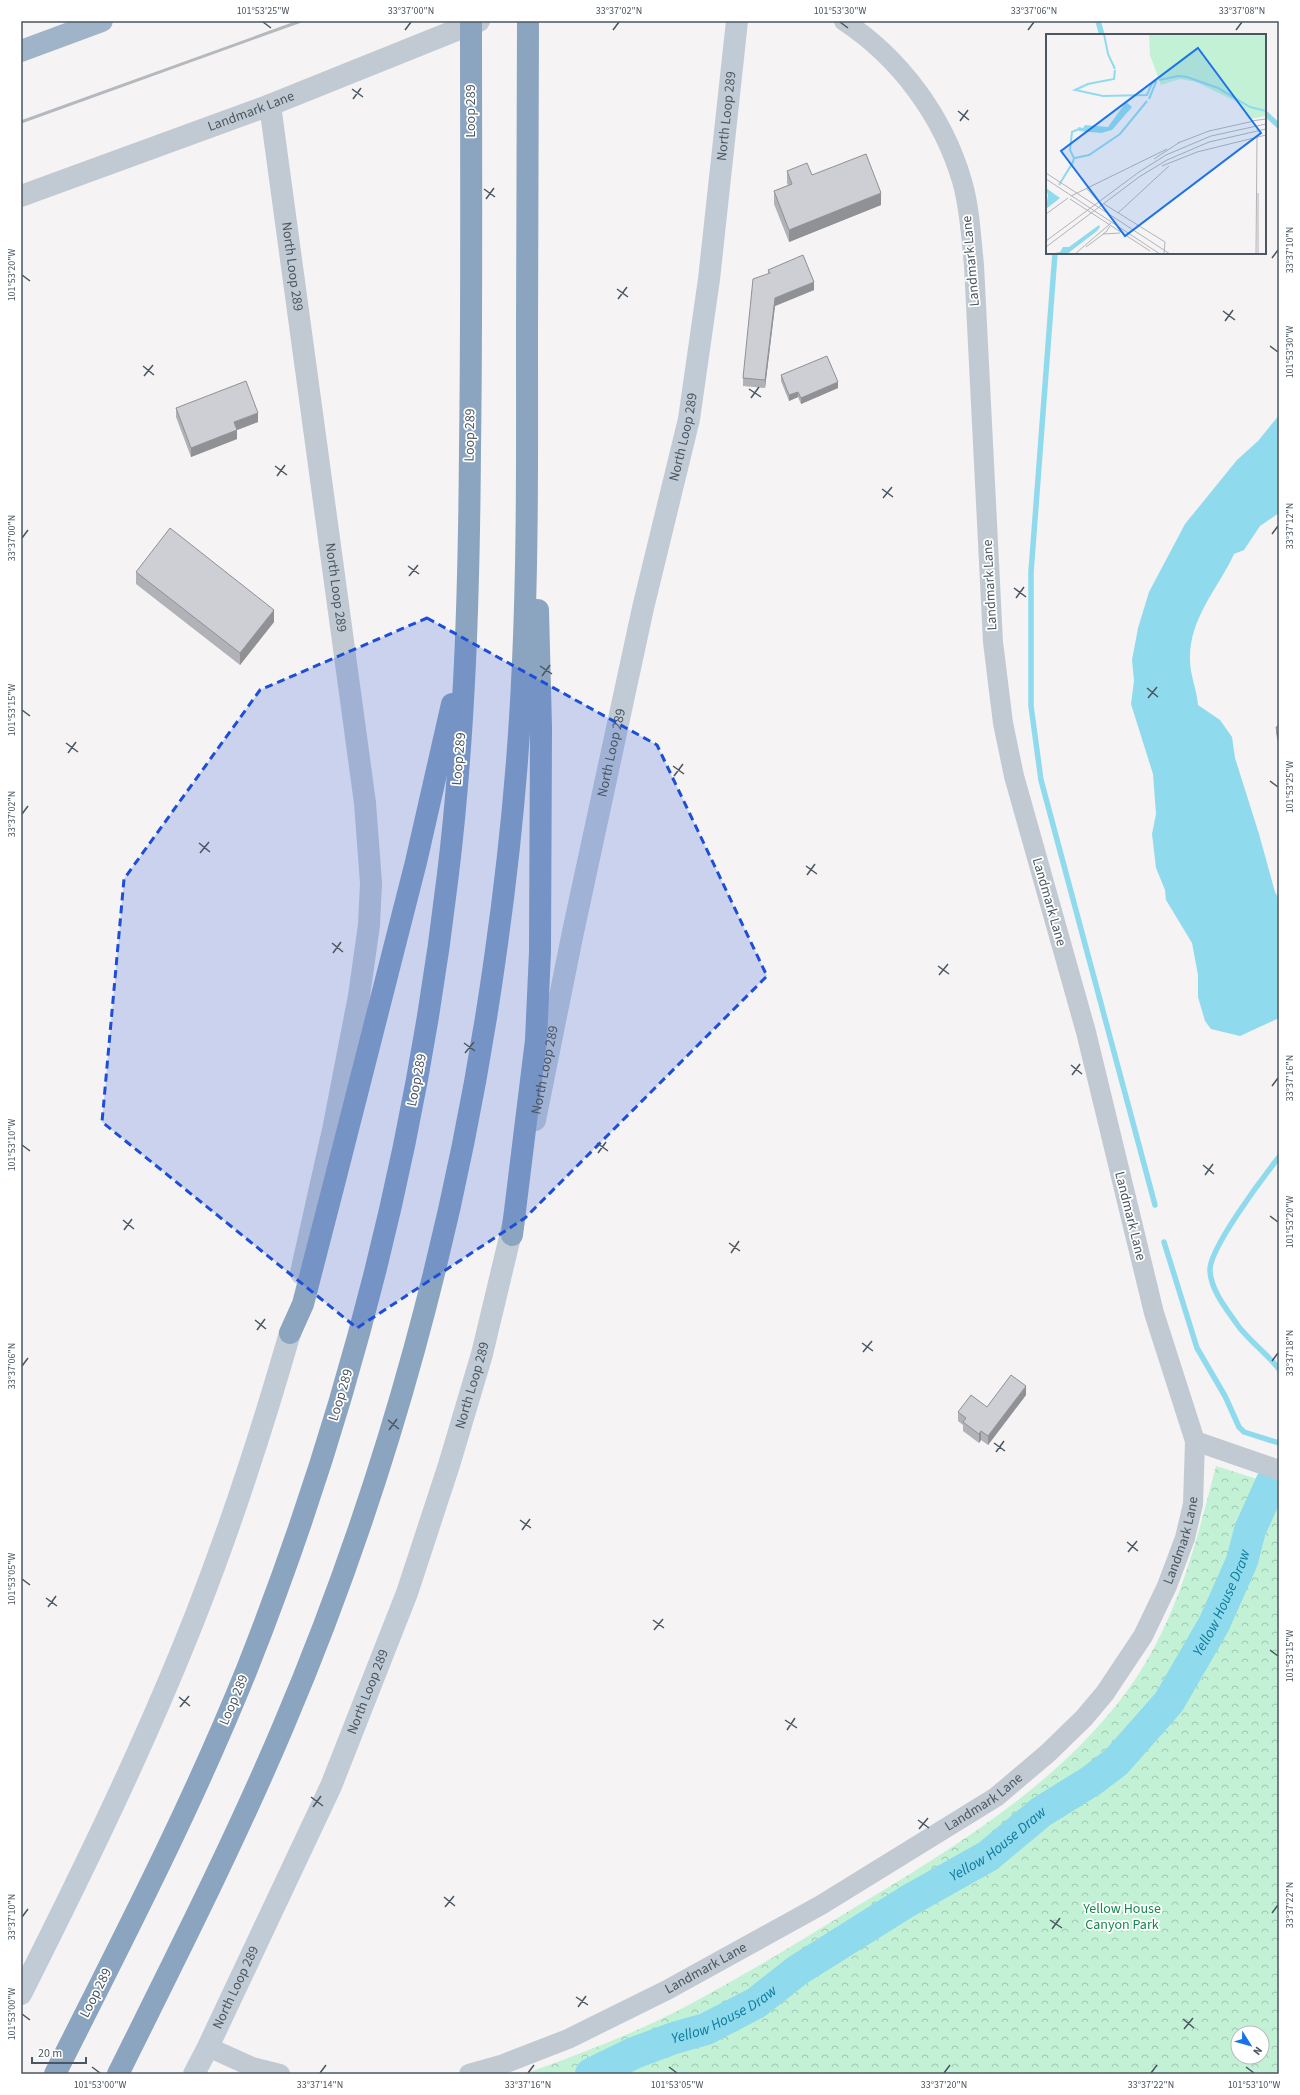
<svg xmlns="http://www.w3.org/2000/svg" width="1300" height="2095" font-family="'Source Sans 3',sans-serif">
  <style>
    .park { fill: url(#park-crowns); fill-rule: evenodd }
    .water { fill: #90daee }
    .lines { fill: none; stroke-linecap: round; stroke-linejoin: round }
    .stream { stroke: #90daee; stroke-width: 5.5 }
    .river { stroke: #90daee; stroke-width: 32 }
    .minor { stroke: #c1cad2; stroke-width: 20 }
    .tertiary { stroke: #c1cad2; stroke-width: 22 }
    .secondary { stroke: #c1cbd6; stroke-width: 22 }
    .trunk { stroke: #9fb4c9; stroke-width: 22 }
    .motorway { stroke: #8ba5c1; stroke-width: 22 }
    .rail { stroke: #b5b8bd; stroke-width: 3 }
    .wall { fill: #b0b2b7 }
    .shaded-wall { fill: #909195 }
    .building { fill: #cdcfd5; stroke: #909195 }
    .marked { fill: #1d4ed8; fill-opacity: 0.2; stroke: #1d4ed8; stroke-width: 3; stroke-dasharray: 8 5; stroke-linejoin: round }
    .ticks { fill: none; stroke: #4a5661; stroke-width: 1.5 }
    .labels { text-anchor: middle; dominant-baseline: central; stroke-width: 3.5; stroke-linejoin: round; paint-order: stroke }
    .street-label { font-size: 14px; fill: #4a5661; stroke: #fff }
    .park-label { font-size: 14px; fill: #17864f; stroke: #fff }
    .water-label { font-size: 15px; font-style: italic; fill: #0c7c9b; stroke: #fff }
    .inset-river { fill: none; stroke: #90daee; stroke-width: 2 }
    .inset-road { fill: none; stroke: #b1b4b9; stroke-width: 1 }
    .view { fill: #1a73e8; fill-opacity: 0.15; stroke: #1a73e8; stroke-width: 2 }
    .inset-edge { fill: none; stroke: #4a5661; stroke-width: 2 }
    .neatline { fill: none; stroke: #4a5661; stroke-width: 1.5 }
    .ticks-label { font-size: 10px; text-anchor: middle; fill: #4a5661 }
  </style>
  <defs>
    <pattern id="park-crowns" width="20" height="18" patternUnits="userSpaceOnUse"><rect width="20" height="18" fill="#c3f1d5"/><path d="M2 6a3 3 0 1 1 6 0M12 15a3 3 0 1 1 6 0" fill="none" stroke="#a0c6b0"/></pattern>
  </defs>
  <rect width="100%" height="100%" fill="#f5f3f3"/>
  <path class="park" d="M1216,1466l63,20v588h-755c53,-19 107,-39 157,-65 57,-30 113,-64 168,-98 100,-60 204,-122 276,-217 51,-69 70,-147 91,-228zM1238,2033h24v24h-24z"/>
  <path class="water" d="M1279,415v98l-19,13 -16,24 -10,4c-16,35 -45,64 -44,106 0,15 7,30 8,45l22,15 12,17 3,21 24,76 16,58 4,7v119l-39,18 -29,-7 -6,-8 -7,-24v-22l-6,-32 -26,-43 -1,-10 -9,-22 -4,-34 4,-20 -3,-40 -22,-70 3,-23 -2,-21 6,-32 11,-36 36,-68 52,-64 21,-19z"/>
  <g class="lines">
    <g class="stream">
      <polyline points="1098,21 1102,35"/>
      <polyline points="1265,113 1279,126"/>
      <polyline points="1055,253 1031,572 1031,706 1041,780 1155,1205"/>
      <path d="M1279,1157c-15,19 -71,93 -69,114 1,20 18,40 29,56 12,15 28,27 40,42"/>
      <polyline points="1164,1242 1197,1348 1225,1396 1239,1427 1244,1432 1279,1443"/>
    </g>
    <path class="river" id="s1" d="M591,2074l43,-21 40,-15 32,-9 50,-26 42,-33 110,-69 80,-45 53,-44 50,-31 25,-19 53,-60 45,-78 28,-63 8,-31 23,-51"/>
    <g class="minor">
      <polyline points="1195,1441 1279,1470"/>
      <polyline points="208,2047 252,2067 280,2074"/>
      <path id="s2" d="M469,2074l32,-9 67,-26 99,-49 154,-85 175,-108 52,-44 36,-35 21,-25 38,-57 24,-50 18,-48 8,-34 2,-63 -41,-128 -68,-281 -72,-256 -11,-53 -10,-81 -19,-377c-3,-27 -4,-57 -12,-84 -19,-65 -62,-123 -118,-160"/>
    </g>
    <g class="tertiary">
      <path id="s3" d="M270,105l95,698 6,80 -2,42 -10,71 -26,134 -32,143"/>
      <path id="s4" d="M21,196l249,-91 209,-84"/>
    </g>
    <g class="secondary">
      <path id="s5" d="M535,1120l38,-188 70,-324 46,-189 20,-140 28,-258"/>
      <path d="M21,1994c63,-125 125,-252 176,-382 36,-92 66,-185 93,-279"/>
      <path id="s6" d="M194,2074l14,-27 123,-261 76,-193 42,-128 33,-111 33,-138"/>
    </g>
    <polyline class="trunk" points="21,51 102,21"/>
    <g class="motorway">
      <polyline points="512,1235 536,1040 540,952 541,728 538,610"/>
      <polyline points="290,1333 303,1304 335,1180 416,862 452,704"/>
      <path d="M55,2074c67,-133 136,-266 192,-405 101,-255 169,-522 201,-795 17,-141 21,-283 22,-426 2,-142 1,-285 1,-427"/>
      <path d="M118,2074c57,-115 115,-229 165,-347 104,-244 175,-506 212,-769 14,-98 24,-198 28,-297 5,-110 4,-221 4,-331 0,-103 1,-206 1,-309"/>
    </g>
    <polyline class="rail" points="21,122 301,21"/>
  </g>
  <g class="wall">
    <polygon points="787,171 812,175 881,205 789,242 774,204 774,191 788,185 787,183"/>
    <polygon points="768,270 814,290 775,306 765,388 743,386 743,378 768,273"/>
    <polygon points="781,375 838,388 801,404 798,397 789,401 781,381"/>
    <polygon points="176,408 258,422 237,430 237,439 191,457 176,417"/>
    <polygon points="136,572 274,622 240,665 136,584"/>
    <polygon points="1279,726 1279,749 1276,733 1276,727"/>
    <polygon points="1026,1395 988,1445 981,1440 979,1443 963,1431 963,1425 958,1421 958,1412 987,1407"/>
  </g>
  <g class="shaded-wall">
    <polygon points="881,193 881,205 789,242 789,230"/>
    <polygon points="814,282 814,290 775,306 765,388 765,380 775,298"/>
    <polygon points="838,382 838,388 801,404 801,398"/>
    <polygon points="798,392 798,397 789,401 789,395"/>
    <polygon points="258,413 258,422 237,430 237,439 191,457 191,448 234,422"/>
    <polygon points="274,610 274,622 240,665 240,653"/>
    <polygon points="1026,1386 1026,1395 988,1445 988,1436"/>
    <polygon points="981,1431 981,1440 979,1443 979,1434"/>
  </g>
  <g class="building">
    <polygon points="866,154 881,193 789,230 774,191 792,184 787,171 807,163 812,175"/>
    <polygon points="803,255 814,282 775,298 765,380 743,378 753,279 770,273 768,270"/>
    <polygon points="827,356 838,382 801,398 798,392 789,395 781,375"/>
    <polygon points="246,381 258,413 234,422 237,430 191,448 176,408"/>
    <polygon points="170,528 274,610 240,653 136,572"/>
    <polygon points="1279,726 1279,743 1276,727"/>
    <polygon points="1011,1375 1026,1386 988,1436 981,1431 979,1434 963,1422 966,1418 958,1412 971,1395 987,1407"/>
  </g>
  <path class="marked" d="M427,618l230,127 110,231 -242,242 -168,110 -255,-206 22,-243 136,-189z"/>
  <path class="ticks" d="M263,22l8,6M840,22l8,6M405,30l6,-8M613,30l6,-8M1028,30l6,-8M1236,30l6,-8M352,89l11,8M353,99l8,-11M958,111l11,9M960,121l8,-11M484,189l11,8M486,199l8,-11M1272,258l6,-8M22,275l8,6M617,289l11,8M618,299l9,-12M1223,311l12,9M1225,321l8,-11M1270,346l8,6M143,366l11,9M144,376l9,-11M749,389l12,8M751,398l8,-11M275,466l12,9M277,476l8,-11M882,489l11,8M883,498l9,-11M1272,534l6,-8M22,538l6,-8M408,566l11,8M409,576l9,-11M1014,588l12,9M1016,598l8,-11M540,666l12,8M542,676l8,-11M1147,688l11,9M1148,698l9,-11M22,710l8,6M66,743l12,9M68,753l8,-11M673,766l11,8M674,776l9,-12M1270,781l8,6M22,814l6,-8M199,843l11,9M200,853l9,-11M806,866l11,8M807,875l8,-11M332,943l11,9M333,953l8,-11M938,966l11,8M939,975l9,-11M464,1043l11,8M465,1053l9,-11M1071,1065l11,9M1072,1075l8,-11M1272,1086l6,-8M597,1143l11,8M22,1145l8,6M598,1153l8,-11M1203,1165l11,9M1205,1175l8,-11M1270,1216l8,6M123,1220l11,9M124,1230l8,-11M729,1243l11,8M731,1253l8,-12M255,1320l11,9M257,1330l8,-11M862,1343l11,8M863,1352l9,-11M1272,1361l6,-8M22,1366l6,-8M388,1420l11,9M389,1430l8,-11M994,1443l11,8M996,1452l8,-11M520,1520l11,8M522,1530l8,-11M1127,1542l11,9M1128,1552l9,-11M22,1579l8,6M46,1598l11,8M48,1607l8,-11M653,1620l11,8M654,1630l9,-11M1270,1650l8,6M179,1697l11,9M180,1707l9,-11M785,1720l12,8M787,1730l8,-12M311,1797l12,9M313,1807l8,-11M918,1820l11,8M919,1829l9,-11M444,1897l11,9M445,1907l9,-11M1272,1913l6,-8M22,1917l6,-8M1050,1920l12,8M1052,1929l8,-11M576,1997l12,8M578,2007l8,-11M22,2014l8,6M1183,2019l11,9M1184,2029l9,-11M92,2067l8,6M669,2067l8,6M1246,2067l8,6M320,2073l6,-8M528,2073l6,-8M944,2073l6,-8M1151,2073l6,-8"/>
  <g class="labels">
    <g class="street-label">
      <text transform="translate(471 111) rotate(-90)">Loop 289</text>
      <text stroke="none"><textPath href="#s4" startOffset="245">Landmark Lane</textPath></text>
      <text stroke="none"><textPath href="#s5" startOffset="1023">North Loop 289</textPath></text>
      <text transform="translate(971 261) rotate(-95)">Landmark Lane</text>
      <text stroke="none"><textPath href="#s3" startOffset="163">North Loop 289</textPath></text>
      <text transform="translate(470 435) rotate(-89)">Loop 289</text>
      <text stroke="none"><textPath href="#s5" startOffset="699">North Loop 289</textPath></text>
      <text transform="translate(990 585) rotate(-93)">Landmark Lane</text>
      <text stroke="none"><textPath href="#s3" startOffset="487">North Loop 289</textPath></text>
      <text stroke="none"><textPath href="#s5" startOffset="375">North Loop 289</textPath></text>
      <text transform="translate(459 759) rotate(-85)">Loop 289</text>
      <text transform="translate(1049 902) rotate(74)">Landmark Lane</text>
      <text stroke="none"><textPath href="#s5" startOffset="51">North Loop 289</textPath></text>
      <text transform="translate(417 1080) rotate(-79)">Loop 289</text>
      <text transform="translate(1130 1216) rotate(76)">Landmark Lane</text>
      <text stroke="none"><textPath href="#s6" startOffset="744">North Loop 289</textPath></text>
      <text transform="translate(341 1395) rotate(-73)">Loop 289</text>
      <text stroke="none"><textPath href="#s2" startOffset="920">Landmark Lane</textPath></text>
      <text stroke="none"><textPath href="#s6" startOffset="420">North Loop 289</textPath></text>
      <text transform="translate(234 1700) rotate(-67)">Loop 289</text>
      <text stroke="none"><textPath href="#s2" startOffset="584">Landmark Lane</textPath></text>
      <text stroke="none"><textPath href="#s2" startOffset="260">Landmark Lane</textPath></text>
      <text stroke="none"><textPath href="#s6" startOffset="96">North Loop 289</textPath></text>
      <text transform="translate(96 1993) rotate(-63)">Loop 289</text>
    </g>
    <g class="park-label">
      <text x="1122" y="1909">Yellow House<tspan x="1122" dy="16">Canyon Park</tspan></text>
    </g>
    <g class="water-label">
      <text stroke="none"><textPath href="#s1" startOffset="807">Yellow House Draw</textPath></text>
      <text stroke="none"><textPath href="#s1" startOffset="470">Yellow House Draw</textPath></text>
      <text stroke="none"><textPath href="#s1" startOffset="146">Yellow House Draw</textPath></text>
    </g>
  </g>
  <g transform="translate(1046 34)">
    <rect width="220" height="220" fill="#f5f3f3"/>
    <path d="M103,0h117v82l-17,3 -12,-17 -41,-20 -16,-3 -19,6 -11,-30z" fill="#c3f1d5"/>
    <path d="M107,0h20v4h-20z" fill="#c3f1d5"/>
    <path d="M80,68l6,5 -20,23 -11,3 -22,-2 -1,-4 5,1 2,-3 23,2zM0,154l14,10 -14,11 2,-14zM53,191l1,2 -3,4 -30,23h-17l10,-2 3,-5h6z" fill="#90daee"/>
    <path class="inset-river" d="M58,0l4,20 7,15M69,36l-1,9 -26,5 -13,6 28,6 44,-1 5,-12 5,-2M113,46l19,-4 9,1 31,11 32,19 16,4M103,65l7,-17M29,124l14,-3 31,-21 27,-33M13,151l14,-23 1,-4 -4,-8 2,-18 7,-3"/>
    <path class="inset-road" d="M205,87l15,-2M132,109l31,-12 45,-10M151,118l69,-17M108,125l26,-17M116,132l35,-14M0,139l124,81M0,145l114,75M41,155l12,13M25,162l96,-47M24,165l80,52M58,170l61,38 -1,12M72,179l51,-47M0,180l22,-16M57,200l17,-1M0,207l93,-69 27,-17 45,-19 55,-12M0,213l93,-70 28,-17 42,-18 57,-13M40,213l20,-15 4,-6M29,220l36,-31M210,220l1,-118M212,220v-61"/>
    <path class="view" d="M152,14l63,85 -136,103 -64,-85z"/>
    <rect width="220" height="220" class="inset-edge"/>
  </g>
  <rect width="1300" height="2095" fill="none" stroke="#ffffff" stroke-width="44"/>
  <g transform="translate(1250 2045) rotate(127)"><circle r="19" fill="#ffffff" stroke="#b7bbc0"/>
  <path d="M0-3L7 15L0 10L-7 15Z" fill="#1a73e8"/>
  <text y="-6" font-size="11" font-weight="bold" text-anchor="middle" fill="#4a5661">N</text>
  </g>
  <path d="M32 2057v6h54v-6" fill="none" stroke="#4a5661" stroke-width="2"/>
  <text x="38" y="2057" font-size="12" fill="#4a5661" stroke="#ffffff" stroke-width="3" paint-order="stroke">20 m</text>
  <rect x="22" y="22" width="1256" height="2051" class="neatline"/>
  <g class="ticks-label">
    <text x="263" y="14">101°53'25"W</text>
    <text x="411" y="14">33°37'00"N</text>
    <text x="619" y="14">33°37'02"N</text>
    <text x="840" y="14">101°53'30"W</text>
    <text x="1034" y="14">33°37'06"N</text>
    <text x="1242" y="14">33°37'08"N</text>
    <text transform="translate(1289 250) rotate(-90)" y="4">33°37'10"N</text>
    <text transform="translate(11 275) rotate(-90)" y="4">101°53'20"W</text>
    <text transform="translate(1289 352) rotate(-90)" y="4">101°53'30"W</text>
    <text transform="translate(1289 526) rotate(-90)" y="4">33°37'12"N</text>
    <text transform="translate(11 538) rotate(-90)" y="4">33°37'00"N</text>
    <text transform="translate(11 710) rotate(-90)" y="4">101°53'15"W</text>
    <text transform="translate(1289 787) rotate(-90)" y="4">101°53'25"W</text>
    <text transform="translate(11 814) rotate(-90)" y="4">33°37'02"N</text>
    <text transform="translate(1289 1078) rotate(-90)" y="4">33°37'16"N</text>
    <text transform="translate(11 1145) rotate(-90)" y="4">101°53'10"W</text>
    <text transform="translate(1289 1222) rotate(-90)" y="4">101°53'20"W</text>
    <text transform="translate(1289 1353) rotate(-90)" y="4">33°37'18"N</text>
    <text transform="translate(11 1366) rotate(-90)" y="4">33°37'06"N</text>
    <text transform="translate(11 1579) rotate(-90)" y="4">101°53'05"W</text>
    <text transform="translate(1289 1656) rotate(-90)" y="4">101°53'15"W</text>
    <text transform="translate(1289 1905) rotate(-90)" y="4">33°37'22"N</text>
    <text transform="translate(11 1917) rotate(-90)" y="4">33°37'10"N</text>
    <text transform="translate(11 2014) rotate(-90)" y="4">101°53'00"W</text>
    <text x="100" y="2088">101°53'00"W</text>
    <text x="320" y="2088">33°37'14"N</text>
    <text x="528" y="2088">33°37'16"N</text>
    <text x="677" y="2088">101°53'05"W</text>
    <text x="944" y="2088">33°37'20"N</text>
    <text x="1151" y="2088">33°37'22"N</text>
    <text x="1254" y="2088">101°53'10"W</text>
  </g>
</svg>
